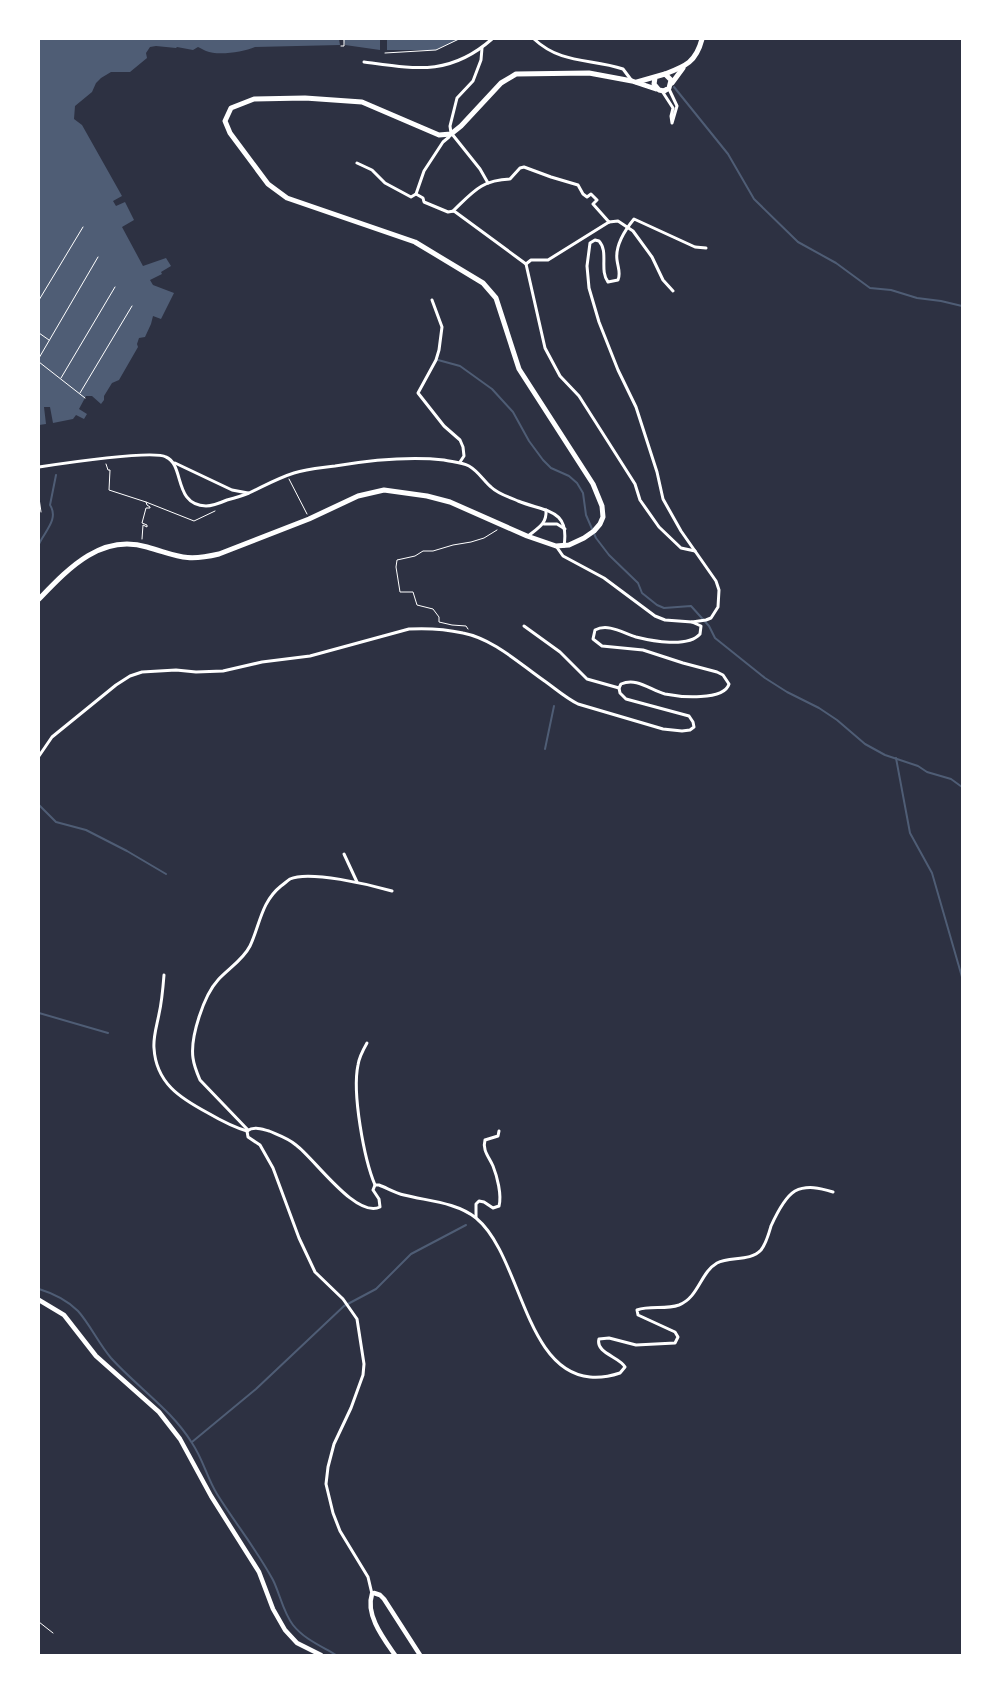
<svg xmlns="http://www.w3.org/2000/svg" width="1001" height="1694" font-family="'DM Sans',sans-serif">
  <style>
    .water { fill: #4f5d75 }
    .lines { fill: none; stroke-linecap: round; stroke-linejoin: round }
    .stream { stroke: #4f5d75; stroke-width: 2 }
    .path { stroke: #fff; stroke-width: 1 }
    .minor { stroke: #fff; stroke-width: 3 }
    .tertiary { stroke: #fff; stroke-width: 4.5 }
    .secondary { stroke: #fff; stroke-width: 5 }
  </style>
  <rect width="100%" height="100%" fill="#2d3142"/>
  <g class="water">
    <path d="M39,39h300l1,6 -85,2c-12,5 -37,9 -49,4 -3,-1 -5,-3 -8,-4l-5,3 -16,-3 -1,1 -20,-2 -6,1 -4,6 1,5 -17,14h-19l-10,6 -5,5 -4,9 -17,14 -1,13 8,6 40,71 -9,5 3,5 9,-4 9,18 -12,7 21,39 23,-8 5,8 -10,6 1,2 -12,6 3,5 21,8 -13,26 -8,-3 -2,8 -6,13 -6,1 -2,6 1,3 -19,33 -7,3 -8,13v4l-3,4 -9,-8h-6l-7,13 8,5 -3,5 -8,-4 -3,4 -20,4 -3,-16h-6l2,17 -7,1z"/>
    <polygon points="343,39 380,39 380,50 345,45"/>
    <polygon points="387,39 459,39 436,50 387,50"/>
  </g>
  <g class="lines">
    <g class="stream">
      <polyline points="674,87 728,154 754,199 798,242 836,263 870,288 891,290 917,298 941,301 962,306"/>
      <polyline points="438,360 460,366 492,389 513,412 529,441 543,460 551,468 569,476 577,483 583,493 586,515 596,538 609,555 638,583 642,593 657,605 664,608 691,606 709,626 715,638 765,678 787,692 819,708 837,720 865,744 885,755 918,766 927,772 951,779 962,787"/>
      <path d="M39,544c6,-13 20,-25 11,-39l6,-30"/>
      <polyline points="545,749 554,706"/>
      <polyline points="896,758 910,833 932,873 962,977"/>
      <polyline points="39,805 56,822 86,830 127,851 166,874"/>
      <polyline points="39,1013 108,1033"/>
      <path d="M39,1289c13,4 29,12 39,22 11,12 21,33 33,47 26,29 60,51 81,85 11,16 15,35 25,51 18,29 40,56 56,86 7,14 10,32 20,45 11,14 28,21 43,30"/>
      <polyline points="192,1442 256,1389 344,1306 376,1289 411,1254 466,1225"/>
    </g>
    <g class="path">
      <polyline points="341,46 344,46 344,39"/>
      <polyline points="385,53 436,50 459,39"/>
      <polyline points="39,300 83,227"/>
      <polyline points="39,333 49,340"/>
      <polyline points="39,358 98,257"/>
      <polyline points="39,362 85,398"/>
      <polyline points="61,378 115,287"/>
      <polyline points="80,393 132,306"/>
      <polyline points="106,464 108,470 110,470 109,490 146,502 194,521 215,511"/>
      <polyline points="289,479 307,514"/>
      <polyline points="39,498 41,512"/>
      <polyline points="142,539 143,525 147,527 147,525 142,523 146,508 150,508 150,507 147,505 146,502"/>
      <polyline points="468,629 466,626 452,625 439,622 439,617 433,609 417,605 413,592 400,592 396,567 397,560 415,556 423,551 433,551 453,545 471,542 484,538 497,530"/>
      <polyline points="39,1622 53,1633"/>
    </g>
    <g class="minor">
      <path d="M534,39c28,26 57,19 89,30l9,12"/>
      <path d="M364,62c52,7 86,14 128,-23"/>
      <polyline points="662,91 673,108 671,116 672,123 677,106 669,89"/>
      <polyline points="451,133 450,126 457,98 473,81 481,60 482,48"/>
      <polyline points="452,134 480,169 488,183"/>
      <polyline points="357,163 372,170 385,183 411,197 416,194 423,198 424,202 448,212 454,211 526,264 545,348 560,376 579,396 635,484 640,500 659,527 681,548 695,551"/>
      <polyline points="416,194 424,171 443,142 449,137 451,134"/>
      <path d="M453,211c20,-19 28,-31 57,-32l10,-11 4,-1 27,10 27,8 5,9 4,3 4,-3 6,6 -4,4 16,18"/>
      <polyline points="609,222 618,221 633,231 652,257 663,280 673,291"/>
      <polyline points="526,264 531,260 548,260 609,222"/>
      <polyline points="432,300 442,327 439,350 436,360 418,393 444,426 460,440 463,447 464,456 460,462"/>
      <polyline points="175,463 232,490 248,493"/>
      <path d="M39,467c20,-3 114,-17 127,-10 19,8 7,48 40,49 7,0 14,-3 21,-6 8,-2 15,-4 22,-7 15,-7 29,-15 45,-20 13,-4 27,-5 41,-7 36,-6 72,-10 109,-6 9,2 17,2 25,6 9,5 15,15 22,21 7,7 18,10 27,14 27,11 52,7 46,45"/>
      <polyline points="544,524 557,524 565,529"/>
      <path d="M528,536c10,-8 19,-12 18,-26"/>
      <path d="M556,546l7,10 41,22 51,38 10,4 27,2 14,-2 5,-2 7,-11 1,-17 -3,-9 -35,-50 -18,-32 -6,-27 -21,-65 -18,-37 -19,-48 -10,-34 -2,-22 3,-23 5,-3 4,1c10,11 0,29 9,41l10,-2c3,-7 0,-12 -1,-20 -2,-15 8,-30 17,-41l61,28 11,1"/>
      <polyline points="524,626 560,652 587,679 619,688"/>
      <path d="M39,756l13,-19 64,-52 14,-9 12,-4 34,-2 20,2 27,-1 39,-9 48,-6 99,-27c18,-1 36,0 54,4 31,6 58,32 83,49 11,8 20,16 32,22l85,25 19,2 8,-1 4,-3 -1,-5 -4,-6 -63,-17 -6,-6 -1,-5 2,-4c16,-7 29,6 44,10 15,3 59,7 64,-10l-6,-9 -6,-3 -34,-9 -40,-13 -41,-4 -9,-7 2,-9c13,-7 28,3 41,7 16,4 52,11 64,-3l1,-8 -9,-4"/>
      <polyline points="344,854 357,882"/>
      <path d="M164,975c-1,13 -2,26 -5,39 -2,11 -6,23 -5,34 2,35 26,50 54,65 12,7 25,14 39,18"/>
      <path d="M367,1043c-4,7 -8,14 -9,22 -6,28 6,94 17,120"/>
      <path d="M248,1130l-48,-50c-3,-7 -6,-14 -7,-22 -3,-21 11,-63 25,-78 10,-11 25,-20 32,-34 10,-21 11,-44 31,-60 3,-2 6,-5 9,-7 19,-9 81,6 102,12"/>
      <path d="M247,1131c7,-5 14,-2 22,0 9,4 19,7 27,14 18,13 60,74 84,62l-1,-8 -6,-9 2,-5h4c8,3 16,8 25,10 23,6 52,7 72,23 45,37 48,153 114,159 10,1 21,-1 30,-4l5,-6c-5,-10 -30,-14 -26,-28l10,-1 27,7 39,-2 3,-6 -3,-5 -37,-17 -1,-5c13,-5 28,0 42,-5 20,-8 21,-32 38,-42 13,-7 33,-1 44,-13 5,-6 8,-17 10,-24 5,-11 14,-29 24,-35 12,-6 25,-3 38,1"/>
      <polyline points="247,1131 248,1137 260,1145 273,1168 299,1238 315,1272 343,1299 357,1319 364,1364 363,1375 351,1408 334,1444 328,1467 326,1484 333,1513 340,1531 368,1577 372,1594"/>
      <path d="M476,1217v-13l3,-3 5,1 9,6 6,-2c3,-11 -2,-30 -6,-40 -4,-9 -11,-16 -8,-26l13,-4 1,-5"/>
    </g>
    <g class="tertiary">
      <polyline points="39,1300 64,1315 96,1356 159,1412 180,1439 211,1496 259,1572 273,1609 285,1630 297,1643 321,1655"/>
      <path d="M395,1655c-11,-16 -30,-40 -23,-61l2,-1 6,2 4,4 36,56"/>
    </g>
    <g class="secondary">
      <path d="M665,74c21,-8 31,-12 37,-35"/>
      <polyline points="637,82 665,74 671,80 669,88 664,91 659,90 654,84 655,78"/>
      <polyline points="672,83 683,68"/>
      <path d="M39,599c29,-30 62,-66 108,-52 32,9 38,15 72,7l90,-35 49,-23 26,-6 43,6 23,6 77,34 29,10 13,-1 15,-7 10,-7 6,-7 3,-7 -1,-11 -9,-22 -74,-115 -23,-71 -13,-15 -68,-41 -128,-44 -19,-14 -38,-51 -5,-12 6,-13 23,-9 51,-1 57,4 77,33 12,-1 10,-8 40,-43 15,-9 73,-1 43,8 24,8"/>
    </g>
  </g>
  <rect width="1001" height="1694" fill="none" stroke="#ffffff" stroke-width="80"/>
</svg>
